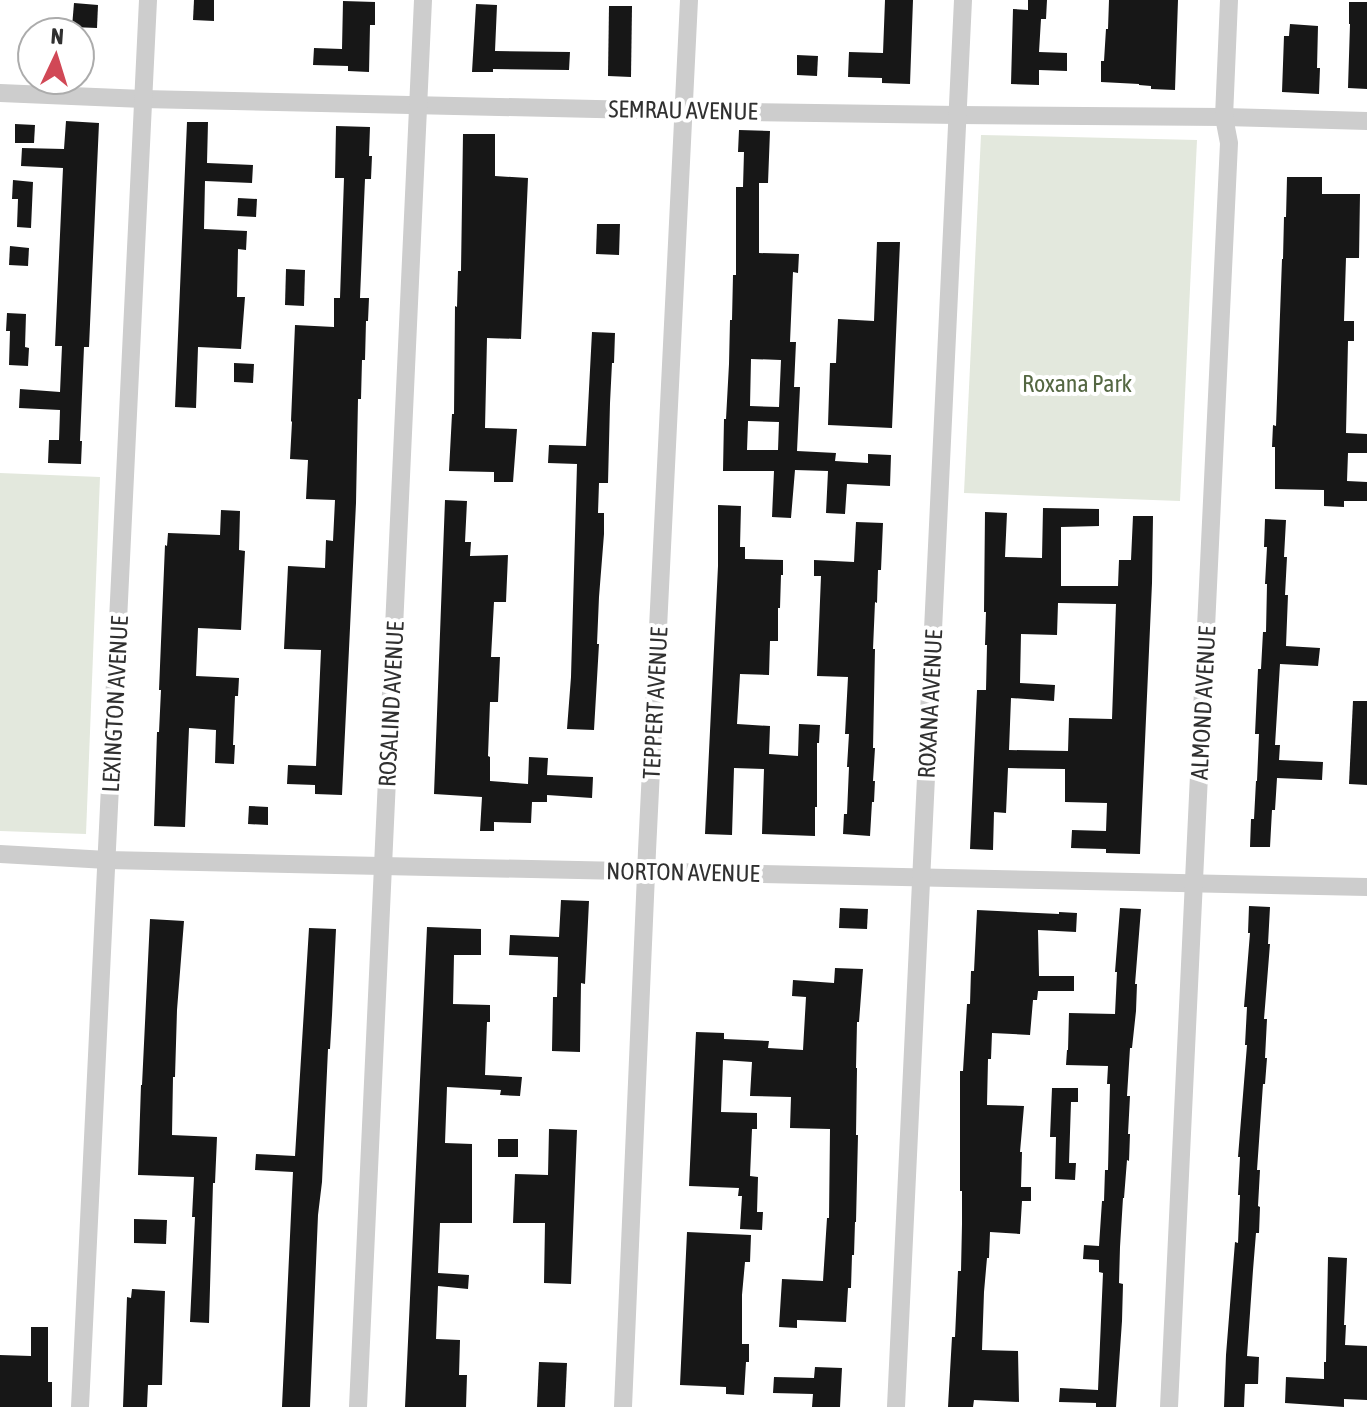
<svg xmlns="http://www.w3.org/2000/svg" width="1367" height="1407" font-family="'Asap Condensed',sans-serif">
  <style>
    .green { fill: #e3e8dd }
    .building { fill: #171717; fill-rule: evenodd }
    .lines { fill: none; stroke-linecap: round; stroke-linejoin: round }
    .street { stroke: #cdcdcd; stroke-width: 18 }
    .labels { text-anchor: middle; dominant-baseline: central; stroke-width: 8; stroke-linejoin: round; paint-order: stroke }
    .street-label { font-size: 24px; fill: #303030; stroke: #fff }
    .park-label { font-size: 24px; fill: #546742; stroke: #fff }
  </style>
  <rect width="100%" height="100%" fill="#fff"/>
  <g class="green">
    <polygon points="981,135 1197,140 1180,501 964,493"/>
    <polygon points="0,473 100,477 86,834 0,831"/>
  </g>
  <g class="building">
    <polygon points="194,0 214,0 214,21 193,20"/>
    <polygon points="885,0 913,0 910,84 882,83 882,78 848,77 849,52 883,53"/>
    <polygon points="1028,0 1047,0 1046,19 1041,19 1039,52 1067,53 1067,71 1039,70 1039,85 1011,84 1013,9 1028,10"/>
    <polygon points="1109,0 1178,0 1175,90 1151,89 1151,86 1139,85 1139,84 1101,82 1101,61 1104,61 1106,29 1108,29"/>
    <polygon points="343,1 375,2 375,25 370,25 369,72 348,71 348,66 313,65 314,48 342,49"/>
    <polygon points="1349,2 1367,2 1367,89 1348,88 1350,24 1349,24"/>
    <polygon points="74,3 98,5 97,28 72,27"/>
    <polygon points="476,4 497,5 495,51 570,52 569,70 493,69 493,72 472,72"/>
    <polygon points="609,6 632,6 631,77 608,76"/>
    <polygon points="1290,24 1318,26 1317,68 1320,68 1319,94 1282,92 1284,36 1289,36"/>
    <polygon points="797,55 818,56 817,76 797,75"/>
    <polygon points="66,121 99,123 89,347 84,347 80,441 82,441 81,464 48,463 49,440 59,440 60,410 19,408 20,389 60,392 62,346 55,346 63,168 21,166 22,148 64,149"/>
    <polygon points="187,122 208,122 207,163 253,165 252,183 205,181 204,229 247,231 246,250 238,249 237,297 245,297 241,349 198,347 196,408 175,407"/>
    <polygon points="15,124 35,125 34,143 15,143"/>
    <polygon points="336,126 370,127 369,156 372,156 371,179 365,179 360,298 369,298 368,321 366,321 365,360 362,360 361,399 358,399 356,503 342,795 315,794 315,785 287,784 288,765 316,766 321,650 284,649 288,566 325,568 326,540 333,541 335,500 306,499 308,460 290,459 292,422 291,421 295,325 334,327 334,298 340,298 344,178 335,178"/>
    <path d="M739,130l31,1 -2,52h-9v70l40,1 -1,19 -5,-1 -3,70h6l-2,45h6l-3,64 39,2 -1,8 33,2v-9l23,1 -1,31 -43,-2 -2,30 -19,-1 2,-42 -33,-1 -4,48 -19,-1 2,-46h-51l1,-52h2l3,-55 1,-44h2l1,-45h3v-88h7l1,-35h-6zM751,359l30,1 -2,47 -29,-1zM748,421l31,1 -1,28h-31z"/>
    <polygon points="463,134 495,134 495,176 528,178 521,339 487,338 485,428 517,429 513,482 494,482 494,472 449,471 452,414 454,414 455,306 457,307 458,271 461,271"/>
    <polygon points="1287,177 1322,177 1322,194 1360,194 1359,258 1346,258 1344,321 1354,321 1354,341 1348,341 1346,433 1367,434 1367,453 1348,453 1347,481 1367,482 1367,501 1344,501 1344,507 1324,506 1324,490 1275,489 1275,447 1272,447 1273,425 1276,426 1282,259 1283,259 1284,217 1286,217"/>
    <polygon points="13,180 33,182 31,228 17,227 18,199 12,199"/>
    <polygon points="238,198 257,199 256,217 237,216"/>
    <polygon points="597,224 620,224 619,255 596,254"/>
    <polygon points="877,242 900,242 892,428 828,425 830,363 836,363 838,319 874,321"/>
    <polygon points="10,246 29,248 28,266 9,265"/>
    <polygon points="286,269 305,270 304,306 285,305"/>
    <polygon points="7,313 26,314 25,347 29,348 28,366 9,365 10,331 6,331"/>
    <polygon points="592,332 615,333 614,363 612,363 610,403 608,483 599,483 598,513 604,513 604,534 599,597 597,644 599,644 594,730 567,729 571,677 577,464 548,463 549,445 586,446"/>
    <polygon points="234,363 254,364 253,383 234,382"/>
    <polygon points="445,500 467,501 465,542 471,542 470,556 508,555 506,602 494,602 491,657 500,657 498,702 490,702 488,756 490,757 490,781 528,784 529,757 548,758 547,775 593,777 592,798 547,795 547,802 532,802 531,823 494,822 494,831 480,831 482,797 434,794"/>
    <polygon points="718,505 741,506 740,547 745,547 745,559 783,560 783,575 781,575 780,608 778,608 778,641 770,641 769,675 740,674 737,724 770,726 769,754 798,756 799,724 820,725 819,743 817,743 817,807 815,807 815,836 762,834 764,769 734,768 732,835 705,834 718,566"/>
    <path d="M1043,508l56,1v17l-38,1v59h57l1,-26h12l2,-44h20l-1,67 -12,271 -34,-1v-4l-35,-1 1,-18 34,1 1,-28 -42,-1v-33l-57,-1 -2,45 -12,-1 -1,38 -23,-1 7,-159h9l1,-45h-2l1,-33h-2l1,-100 22,1 -2,44 37,1zM1058,603l58,1 -4,115 -43,-1 -1,33 -59,-1 2,-52 43,3 1,-16 -35,-2 1,-49 36,1z"/>
    <polygon points="221,510 240,511 239,550 245,551 241,630 198,628 196,676 239,678 238,696 235,696 233,745 235,745 234,764 215,763 216,730 189,728 185,827 154,826 157,732 159,732 161,690 159,690 165,545 167,546 168,533 220,535"/>
    <polygon points="1265,519 1286,520 1284,557 1287,557 1285,595 1288,595 1286,646 1320,648 1318,666 1280,664 1275,745 1280,745 1279,760 1323,762 1322,780 1277,778 1275,810 1272,810 1270,847 1250,847 1251,819 1254,819 1256,781 1257,781 1259,734 1255,734 1258,669 1261,669 1263,632 1266,632 1267,584 1265,584 1267,547 1264,547"/>
    <polygon points="856,522 883,523 881,570 878,570 877,603 875,602 873,649 875,649 873,748 875,748 873,781 875,781 874,802 872,802 870,836 843,834 844,814 847,814 849,767 847,767 849,734 845,734 848,677 817,676 821,576 814,576 814,560 854,562"/>
    <polygon points="1353,701 1367,701 1367,785 1349,784"/>
    <polygon points="249,806 268,807 268,825 248,824"/>
    <polygon points="561,900 589,901 585,984 581,983 580,1052 552,1051 553,997 557,997 558,957 509,955 510,935 559,937"/>
    <polygon points="1249,906 1270,907 1268,944 1270,944 1264,1019 1267,1019 1265,1058 1267,1058 1265,1084 1263,1084 1257,1170 1260,1170 1258,1206 1260,1207 1259,1233 1256,1233 1253,1270 1247,1356 1259,1357 1258,1384 1245,1384 1244,1407 1224,1407 1226,1355 1235,1242 1238,1243 1240,1195 1238,1195 1240,1157 1238,1157 1247,1045 1245,1045 1247,1007 1244,1007 1250,933 1248,933"/>
    <polygon points="840,908 868,909 867,929 839,928"/>
    <polygon points="1120,908 1141,909 1135,984 1137,984 1136,1011 1132,1048 1130,1048 1127,1096 1130,1096 1128,1134 1130,1134 1129,1161 1127,1160 1124,1198 1123,1198 1120,1247 1119,1283 1123,1284 1122,1321 1116,1407 1096,1407 1096,1403 1059,1402 1060,1388 1098,1390 1103,1273 1099,1272 1099,1260 1083,1259 1084,1245 1099,1246 1102,1201 1104,1201 1105,1170 1108,1170 1110,1084 1107,1084 1108,1066 1066,1065 1067,1050 1068,1050 1069,1013 1115,1014 1117,972 1115,972"/>
    <polygon points="977,910 1059,914 1059,912 1077,913 1076,932 1038,930 1039,976 1074,976 1074,991 1038,991 1037,1000 1033,1000 1030,1035 992,1033 991,1059 988,1059 987,1105 1024,1106 1020,1152 1022,1152 1021,1187 1031,1187 1031,1201 1022,1201 1020,1234 990,1232 989,1258 987,1258 984,1292 982,1350 1018,1351 1019,1402 974,1400 973,1407 948,1407 952,1337 955,1337 958,1271 961,1271 962,1224 962,1191 960,1191 960,1071 963,1071 967,1004 970,1004 971,971 974,971"/>
    <polygon points="150,919 184,921 177,1010 175,1077 173,1077 172,1135 217,1137 215,1183 213,1183 209,1323 190,1322 195,1217 192,1217 194,1177 138,1175 141,1085 142,1085"/>
    <polygon points="427,927 481,929 481,955 454,955 453,1004 490,1005 490,1022 487,1022 485,1075 522,1077 520,1096 500,1095 501,1090 447,1087 445,1143 472,1144 472,1223 440,1223 438,1273 469,1275 468,1289 438,1286 436,1339 460,1340 459,1375 467,1375 466,1407 405,1407"/>
    <polygon points="309,928 336,929 332,1015 330,1049 328,1049 322,1182 318,1215 310,1407 282,1407 293,1172 255,1170 256,1154 295,1156"/>
    <polygon points="835,968 863,969 859,1022 857,1022 856,1068 857,1068 856,1135 858,1135 856,1222 855,1222 854,1255 852,1255 851,1288 848,1288 846,1322 797,1320 797,1328 779,1327 782,1279 823,1281 827,1218 829,1218 830,1129 790,1128 791,1097 750,1096 752,1062 723,1060 721,1112 757,1113 757,1129 752,1129 750,1176 758,1177 757,1212 763,1212 762,1230 740,1229 742,1196 738,1196 739,1188 689,1186 696,1032 724,1033 724,1039 769,1041 768,1048 803,1050 806,997 792,996 793,980 834,983"/>
    <polygon points="1052,1088 1078,1088 1078,1102 1071,1102 1069,1163 1076,1163 1075,1180 1055,1179 1056,1137 1050,1137"/>
    <polygon points="549,1129 577,1130 571,1284 544,1283 545,1223 513,1223 515,1174 548,1175"/>
    <rect x="498" y="1139" width="20" height="18"/>
    <polygon points="134,1219 167,1220 166,1244 134,1243"/>
    <polygon points="687,1232 751,1235 750,1262 745,1262 742,1295 742,1344 749,1344 749,1362 746,1362 744,1395 726,1394 726,1387 680,1385"/>
    <polygon points="1328,1257 1347,1258 1344,1325 1346,1325 1345,1345 1367,1346 1367,1400 1344,1399 1344,1407 1285,1403 1286,1377 1324,1379 1324,1362 1326,1362"/>
    <polygon points="132,1289 165,1291 162,1385 148,1385 147,1407 123,1407 127,1297 131,1298"/>
    <polygon points="31,1327 48,1327 48,1382 52,1382 52,1407 0,1407 0,1355 31,1356"/>
    <polygon points="539,1362 567,1363 565,1407 537,1407"/>
    <polygon points="815,1367 842,1368 840,1407 812,1407 813,1394 773,1393 774,1377 814,1378"/>
  </g>
  <g class="lines">
    <g class="street">
      <polyline points="0,93 143,99 684,111 958,115 1224,117 1367,121"/>
      <polyline points="0,854 107,860 1367,887"/>
      <polyline points="80,1407 148,0"/>
      <polyline points="358,1407 423,0"/>
      <polyline points="623,1407 647,851 689,0"/>
      <polyline points="896,1407 963,0"/>
      <polyline points="1169,1407 1229,143 1224,117 1229,0"/>
    </g>
  </g>
  <g class="labels">
    <g class="street-label">
      <text transform="translate(683 110) rotate(1)">SEMRAU AVENUE</text>
      <text transform="translate(655 703) rotate(-87)">TEPPERT AVENUE</text>
      <text transform="translate(1203 703) rotate(-87)">ALMOND AVENUE</text>
      <text transform="translate(115 704) rotate(-87)">LEXINGTON AVENUE</text>
      <text transform="translate(391 704) rotate(-87)">ROSALIND AVENUE</text>
      <text transform="translate(930 704) rotate(-87)">ROXANA AVENUE</text>
      <text transform="translate(683 872) rotate(1)">NORTON AVENUE</text>
    </g>
    <g class="park-label">
      <text x="1077" y="383">Roxana Park</text>
    </g>
  </g>
  <g transform="translate(56 56) rotate(4)"><circle r="38" fill="#ffffff" stroke="#acacac" stroke-width="2"/>
  <path d="M0-6L14 30L0 20L-14 30Z" fill="#d14856"/>
  <text y="-12" font-size="22" font-weight="bold" text-anchor="middle" fill="#303030">N</text>
  </g>
</svg>
